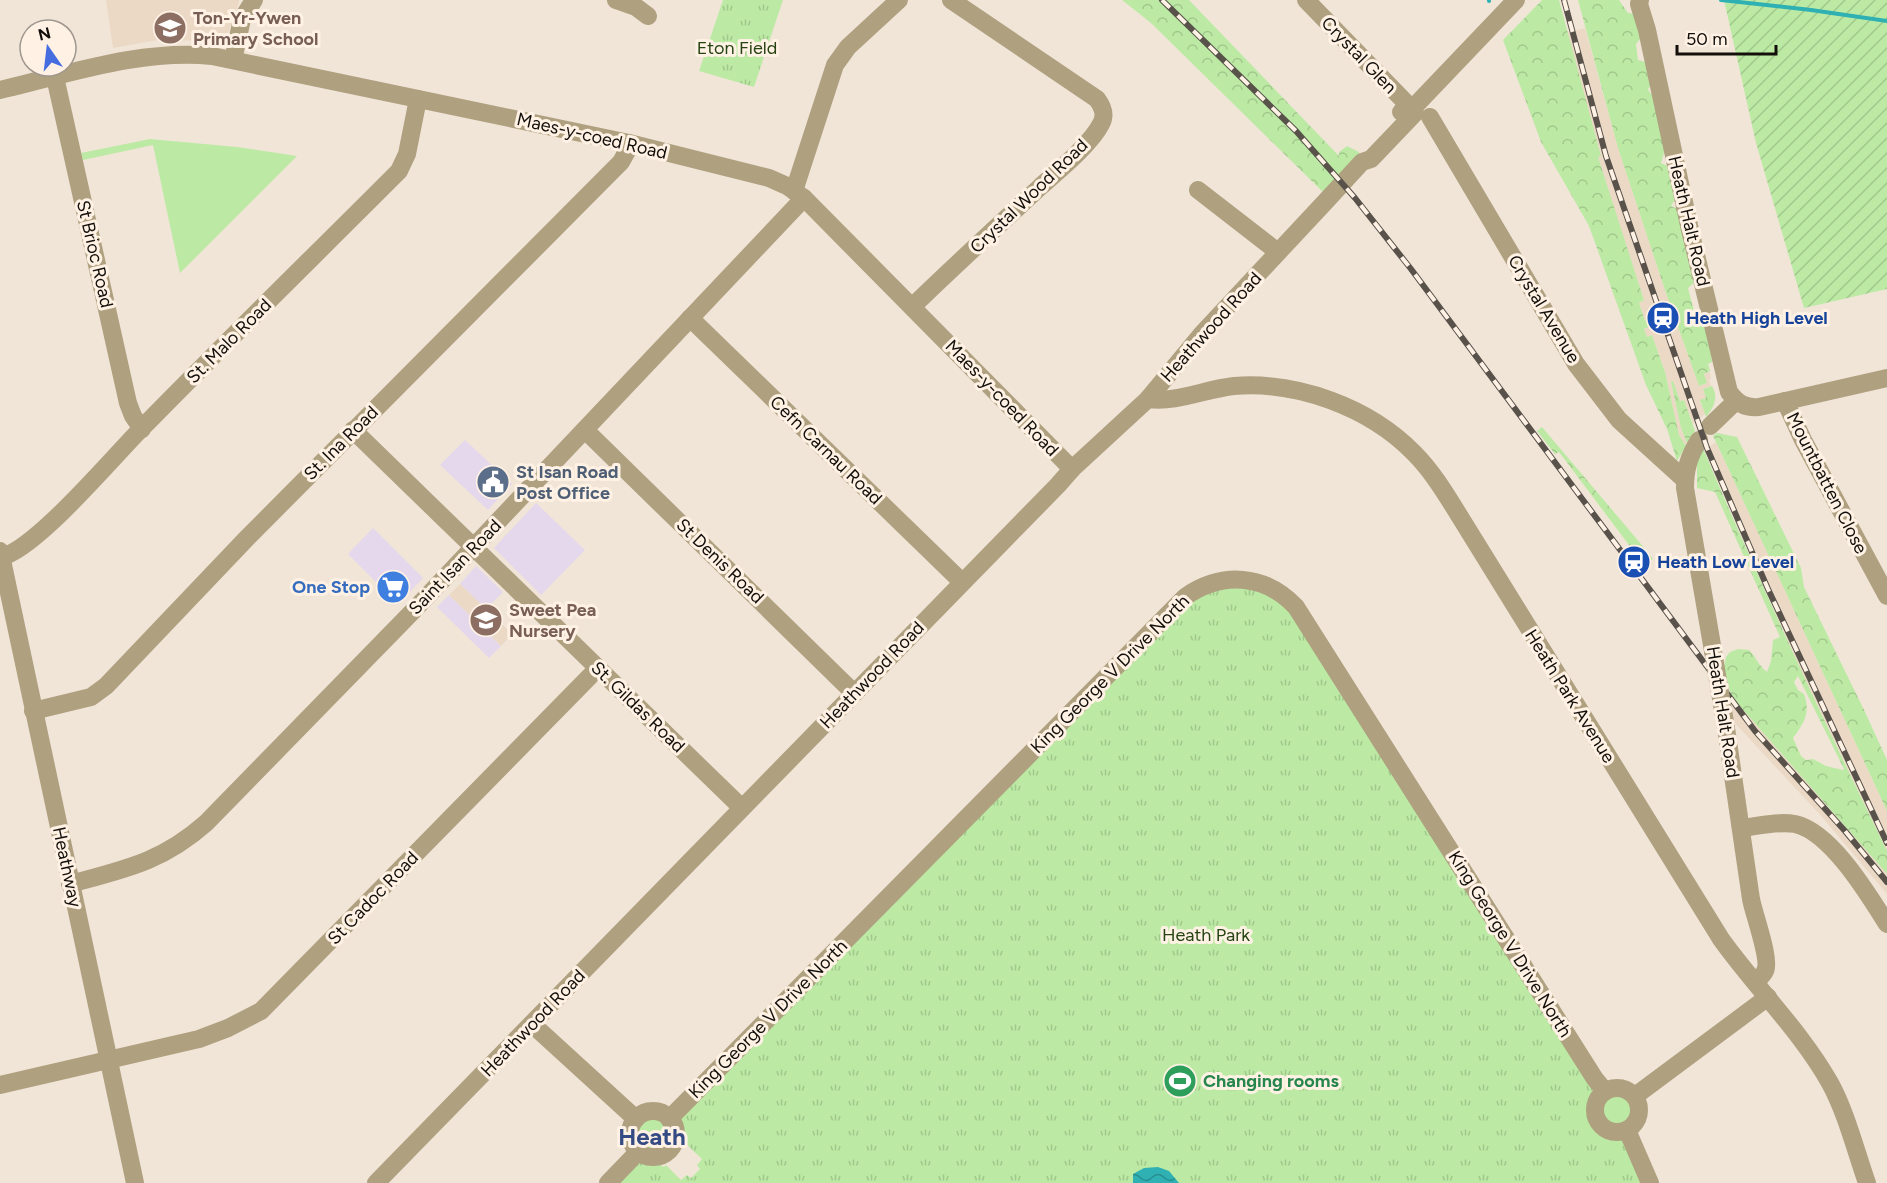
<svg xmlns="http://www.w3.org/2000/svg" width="1887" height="1183" font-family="Figtree,sans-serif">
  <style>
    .commercial { fill: #e5d8ec }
    .built { fill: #ebd9c6 }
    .grass { fill: #bceaa4 }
    .forest { fill: url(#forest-crowns); fill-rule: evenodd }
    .park { fill: url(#park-tufts) }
    .garden { fill: url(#garden-furrows) }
    .water { fill: url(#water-waves) }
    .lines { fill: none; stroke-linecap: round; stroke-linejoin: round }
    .stream { stroke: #2fb1b3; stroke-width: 4 }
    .minor { stroke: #afa180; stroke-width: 18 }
    .rail-casing { stroke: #58524b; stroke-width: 6 }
    .rail { stroke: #fff2e5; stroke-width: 4; stroke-dasharray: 11; stroke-linecap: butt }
    .minor-bridge { stroke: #afa180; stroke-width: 18 }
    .labels { text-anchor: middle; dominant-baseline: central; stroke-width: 6; stroke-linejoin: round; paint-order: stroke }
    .education-label { font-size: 18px; font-weight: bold; fill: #785e54; stroke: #fff2e5; text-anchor: start }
    .park-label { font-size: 18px; fill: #254312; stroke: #fff2e5 }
    .street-label { font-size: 18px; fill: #120e0a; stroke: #fff2e5 }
    .transit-label { font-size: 18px; font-weight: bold; fill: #164399; stroke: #fff2e5; text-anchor: start }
    .service-label { font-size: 18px; font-weight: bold; fill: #4e5e75; stroke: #fff2e5; text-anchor: start }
    .shop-label { font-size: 18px; font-weight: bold; fill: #366cbe; stroke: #fff2e5; text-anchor: end }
    .leisure-label { font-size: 18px; font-weight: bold; fill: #27864d; stroke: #fff2e5; text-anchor: start }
    .district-label { font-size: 24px; font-weight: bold; fill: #354b84; stroke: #fff2e5 }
  </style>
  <defs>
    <pattern id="forest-crowns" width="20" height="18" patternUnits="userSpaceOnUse" patternTransform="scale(1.5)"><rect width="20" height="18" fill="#bceaa4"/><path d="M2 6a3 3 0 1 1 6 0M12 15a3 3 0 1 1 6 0" fill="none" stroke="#a1c88c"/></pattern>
    <pattern id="park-tufts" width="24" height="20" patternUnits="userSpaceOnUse" patternTransform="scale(1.5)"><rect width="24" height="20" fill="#bceaa4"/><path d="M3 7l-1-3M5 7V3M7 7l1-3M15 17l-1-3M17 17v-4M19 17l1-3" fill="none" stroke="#a1c88c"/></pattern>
    <pattern id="garden-furrows" width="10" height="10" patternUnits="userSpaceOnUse" patternTransform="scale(1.5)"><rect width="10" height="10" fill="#bceaa4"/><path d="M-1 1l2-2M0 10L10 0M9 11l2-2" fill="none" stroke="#a1c88c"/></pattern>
    <pattern id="water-waves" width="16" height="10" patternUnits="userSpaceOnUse" patternTransform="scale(1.5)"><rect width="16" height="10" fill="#2fb1b3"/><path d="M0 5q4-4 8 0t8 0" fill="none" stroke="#278e90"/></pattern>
  </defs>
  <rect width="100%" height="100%" fill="#f1e5d8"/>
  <g class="commercial">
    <polygon points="465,440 512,484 488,510 440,465"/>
    <polygon points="536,503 585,550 541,595 494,548"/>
    <polygon points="373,528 423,578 398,604 348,554"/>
    <polygon points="476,566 503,592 486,609 460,584"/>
    <polygon points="449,595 501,646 489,658 437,607"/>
  </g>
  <g class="built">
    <polygon points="106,0 239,0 239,2 227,36 223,41 158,40 113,48"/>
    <polygon points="1585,28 1618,148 1670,305 1674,303 1681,322 1677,324 1699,386 1707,383 1704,374 1710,372 1711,378 1709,380 1711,386 1703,389 1706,398 1700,401 1705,414 1693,424 1684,400 1680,401 1673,382 1671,382 1681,428 1687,443 1686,446 1679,435 1664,368 1652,335 1647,337 1644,328 1653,324 1645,321 1639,303 1644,300 1597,157 1600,155 1567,33"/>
    <polygon points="1716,442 1887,811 1887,851 1803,675 1704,450"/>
    <polygon points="460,584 512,634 501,646 449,595"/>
    <polygon points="1731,696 1887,874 1887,894 1822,817 1733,721"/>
  </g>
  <g class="grass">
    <polygon points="150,139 237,147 297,156 180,273 153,145 83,160 81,153"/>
    <circle cx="1617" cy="1110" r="18"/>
    <circle cx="653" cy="1135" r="17"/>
  </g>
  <g class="forest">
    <polygon points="1122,0 1189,0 1339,156 1339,152 1347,146 1359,152 1361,160 1325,194 1151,23"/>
    <polygon points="1542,0 1559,0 1601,156 1598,157 1644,300 1639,303 1645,321 1651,319 1653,325 1644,329 1647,337 1652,335 1665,372 1679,435 1686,446 1677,461 1667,429 1646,385 1589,226 1541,142 1503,40"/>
    <path d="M1578,0h41l9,13 10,1 3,24 -5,6 2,16 11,3 3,21 -4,5 2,4 5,3c5,21 15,45 6,67l7,3 8,32 -5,8 9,4 14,73 -6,5 8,31 11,4 5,39 -4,2 2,7 -6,3 3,9 -8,3 -22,-62 4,-2 -7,-18 -4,1 -52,-157z"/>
    <polygon points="1673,381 1680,401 1684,400 1695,431 1687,443 1681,428 1671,382"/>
    <path d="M1712,386c7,12 2,21 -6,31l-6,-17 6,-2 -3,-9z"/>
    <polygon points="1542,427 1641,544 1653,559 1648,561 1642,554 1638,557 1559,452 1555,454 1537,431"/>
    <polygon points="1717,433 1737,437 1801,568 1804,587 1865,712 1887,760 1887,811 1716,442 1713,436"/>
    <path d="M1702,446c58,137 120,272 185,405v23l-156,-178 -7,-29 2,-10 4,-5 8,-3 11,1c7,7 10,16 18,22l4,-11 2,-21 7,-3 -65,-145 -18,-4v-27zM1798,676l46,93 -1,1 -17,-4 -13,-7 -7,1 -5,-4 -8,-18c11,-15 18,-25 11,-44l-6,-4 -4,-8z"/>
  </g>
  <g class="park">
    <polygon points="723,0 783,0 754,87 699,71"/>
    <path d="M1233,582l49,17 313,491c-8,16 -10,38 10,46 6,2 13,2 19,4l21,43h-1033l26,-24 18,3 8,5 2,-2 15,15 6,-5 4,3 9,-9 -3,-4 5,-6 -15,-14 -1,-9 -5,-4 -2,-13 506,-517z"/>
  </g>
  <polygon class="garden" points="1724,0 1887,0 1887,289 1804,308 1756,143"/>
  <polygon class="water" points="1158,1167 1169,1171 1179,1183 1133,1183 1133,1174 1144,1168"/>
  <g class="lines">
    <g class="stream">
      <polyline points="1489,0 1489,1"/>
      <polyline points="1721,0 1811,10 1887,21"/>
    </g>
    <g class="minor">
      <polyline points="616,0 636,7 648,16"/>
      <polyline points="1306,0 1412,109"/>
      <path d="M1640,0l-1,4 8,26 43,200 39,162c9,12 16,16 30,15l128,-29"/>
      <polyline points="233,60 242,19 254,0"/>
      <polyline points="55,77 128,403 133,416 142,429"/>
      <path d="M0,90c69,-16 141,-41 212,-34l417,87 140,35 18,8 17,12 268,271"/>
      <polyline points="1401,112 1405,108 1412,109 1516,0"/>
      <polyline points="1430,117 1576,364 1619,420 1685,480"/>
      <polyline points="1198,190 1278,252"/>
      <polyline points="794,191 835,65 848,47 899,0"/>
      <path d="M912,307c42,-41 85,-80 128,-120 18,-16 50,-42 61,-63 5,-9 2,-17 -4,-25l-146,-99"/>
      <polyline points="690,318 962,582"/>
      <path d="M1148,399c29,4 57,-10 86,-13 63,-5 135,21 180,67 17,17 30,38 43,59l264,427c35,49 79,91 109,144 16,29 26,69 37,100"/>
      <polyline points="1785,401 1803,440 1887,596"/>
      <polyline points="1710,426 1736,401"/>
      <polyline points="353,430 742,808"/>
      <polyline points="585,430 854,693"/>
      <path d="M1699,440c-10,16 -14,29 -14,48l28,163"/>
      <polyline points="0,551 135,1183"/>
      <path d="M1,557c34,-7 112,-100 140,-128 85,-87 172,-172 258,-258l8,-17 11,-55"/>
      <polyline points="33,711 91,697 106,686 247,538 621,162 626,153 629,143"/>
      <path d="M1726,728l25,171c3,16 20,61 14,72 -2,5 -7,8 -10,11"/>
      <path d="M1741,828c17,-2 37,-7 54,-4 36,8 73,70 92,100"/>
      <path d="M70,884c55,-15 92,-22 136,-61l208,-213 390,-412"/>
      <polyline points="532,1024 636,1119"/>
      <polyline points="0,1085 199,1039 228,1028 261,1011 598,668"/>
      <circle cx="1617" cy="1110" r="22"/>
      <polyline points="1635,1096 1768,997"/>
      <circle cx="653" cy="1134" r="23"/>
      <path d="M669,1119l516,-522c37,-26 80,-23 111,10l299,472 10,12"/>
      <polyline points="1627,1130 1650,1183"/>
      <polyline points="376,1183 1058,485 1072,469 1148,399 1201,335 1326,201 1362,162 1371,159 1415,113 1412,109"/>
      <polyline points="608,1183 638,1152"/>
    </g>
    <g class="rail-casing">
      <g id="rail">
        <polyline points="1162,0 1296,131 1355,198 1411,269 1755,731 1845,831 1887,882"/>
        <polyline points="1564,0 1606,156 1707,448 1768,589 1887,843"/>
      </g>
    </g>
    <use href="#rail" class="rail"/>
    <polyline class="minor-bridge" points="1713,651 1726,728"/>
  </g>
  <defs>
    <g id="school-disc" transform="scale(1.725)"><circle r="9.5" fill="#8d6e63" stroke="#fff2e5"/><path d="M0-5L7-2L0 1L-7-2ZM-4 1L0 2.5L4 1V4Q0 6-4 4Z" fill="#fff"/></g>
    <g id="station-disc" transform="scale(1.725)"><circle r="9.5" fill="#1a4fb4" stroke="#fff2e5"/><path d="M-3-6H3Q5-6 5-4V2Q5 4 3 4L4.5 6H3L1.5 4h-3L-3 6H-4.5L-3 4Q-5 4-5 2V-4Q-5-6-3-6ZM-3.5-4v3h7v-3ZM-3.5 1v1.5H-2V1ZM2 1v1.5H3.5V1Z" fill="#fff"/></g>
    <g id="civic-disc" transform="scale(1.725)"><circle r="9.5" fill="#5c6f8a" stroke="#fff2e5"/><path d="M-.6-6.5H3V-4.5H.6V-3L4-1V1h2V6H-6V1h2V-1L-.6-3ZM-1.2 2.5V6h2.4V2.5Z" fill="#fff"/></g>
    <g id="supermarket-disc" transform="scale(1.725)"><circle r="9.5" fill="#3f7fe0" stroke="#fff2e5"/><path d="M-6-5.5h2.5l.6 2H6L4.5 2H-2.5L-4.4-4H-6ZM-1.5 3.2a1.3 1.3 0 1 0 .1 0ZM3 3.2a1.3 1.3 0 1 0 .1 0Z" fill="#fff"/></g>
    <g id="stadium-disc" transform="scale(1.725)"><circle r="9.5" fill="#2e9e5b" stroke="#fff2e5"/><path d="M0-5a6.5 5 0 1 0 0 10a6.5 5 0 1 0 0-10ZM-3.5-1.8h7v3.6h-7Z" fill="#fff"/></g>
  </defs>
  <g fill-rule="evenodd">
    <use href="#school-disc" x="170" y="28"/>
    <use href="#station-disc" x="1663" y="318"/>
    <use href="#civic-disc" x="493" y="482"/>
    <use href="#station-disc" x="1634" y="562"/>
    <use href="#supermarket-disc" x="393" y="587"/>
    <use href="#school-disc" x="486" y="620"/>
    <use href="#stadium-disc" x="1180" y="1081"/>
  </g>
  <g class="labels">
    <g class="education-label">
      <text x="193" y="18">Ton-Yr-Ywen<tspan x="193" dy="21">Primary School</tspan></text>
      <text x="509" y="610">Sweet Pea<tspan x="509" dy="21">Nursery</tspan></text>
    </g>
    <g class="park-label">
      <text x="737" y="48">Eton Field</text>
      <text x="1206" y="935">Heath Park</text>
    </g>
    <g class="street-label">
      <text transform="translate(1359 55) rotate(46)">Crystal Glen</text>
      <text transform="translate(592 136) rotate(13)">Maes-y-coed Road</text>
      <text transform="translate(1029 196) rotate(-44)">Crystal Wood Road</text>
      <text transform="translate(1689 221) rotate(77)">Heath Halt Road</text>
      <text transform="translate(95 254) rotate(77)">St Brioc Road</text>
      <text transform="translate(1544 309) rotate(59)">Crystal Avenue</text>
      <text transform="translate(1211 327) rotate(-48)">Heathwood Road</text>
      <text transform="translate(229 341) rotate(-45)">St. Malo Road</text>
      <text transform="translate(1002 398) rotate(46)">Maes-y-coed Road</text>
      <text transform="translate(341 443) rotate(-45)">St. Ina Road</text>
      <text transform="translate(826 450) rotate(44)">Cefn Carnau Road</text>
      <text transform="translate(1827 483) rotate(63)">Mountbatten Close</text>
      <text transform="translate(720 561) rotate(44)">St Denis Road</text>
      <text transform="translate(455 567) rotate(-46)">Saint Isan Road</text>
      <text transform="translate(1110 674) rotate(-45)">King George V Drive North</text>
      <text transform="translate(872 675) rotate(-46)">Heathwood Road</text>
      <text transform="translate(1570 696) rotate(58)">Heath Park Avenue</text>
      <text transform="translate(638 707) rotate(44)">St. Gildas Road</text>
      <text transform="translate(1723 712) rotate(81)">Heath Halt Road</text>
      <text transform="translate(67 867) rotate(78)">Heathway</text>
      <text transform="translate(373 898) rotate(-46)">St Cadoc Road</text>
      <text transform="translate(1510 944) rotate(58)">King George V Drive North</text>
      <text transform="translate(768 1019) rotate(-45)">King George V Drive North</text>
      <text transform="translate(533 1023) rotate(-46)">Heathwood Road</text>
    </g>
    <g class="transit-label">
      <text x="1686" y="318">Heath High Level</text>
      <text x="1657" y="562">Heath Low Level</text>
    </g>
    <g class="service-label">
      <text x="516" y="472">St Isan Road<tspan x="516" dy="21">Post Office</tspan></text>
    </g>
    <g class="shop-label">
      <text x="370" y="587">One Stop</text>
    </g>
    <g class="leisure-label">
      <text x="1203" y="1081">Changing rooms</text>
    </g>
    <g class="district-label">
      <text x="652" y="1136">Heath</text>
    </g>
  </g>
  <g transform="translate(48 48) rotate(346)"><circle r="28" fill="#fff2e5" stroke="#a0978d" stroke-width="1.5"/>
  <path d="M0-4.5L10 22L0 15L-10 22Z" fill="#466de0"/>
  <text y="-9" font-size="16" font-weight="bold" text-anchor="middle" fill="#120e0a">N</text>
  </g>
  <path d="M1677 45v9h99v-9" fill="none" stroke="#120e0a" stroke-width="3"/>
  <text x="1686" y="45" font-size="18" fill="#120e0a" stroke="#fff2e5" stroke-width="4.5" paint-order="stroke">50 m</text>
</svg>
